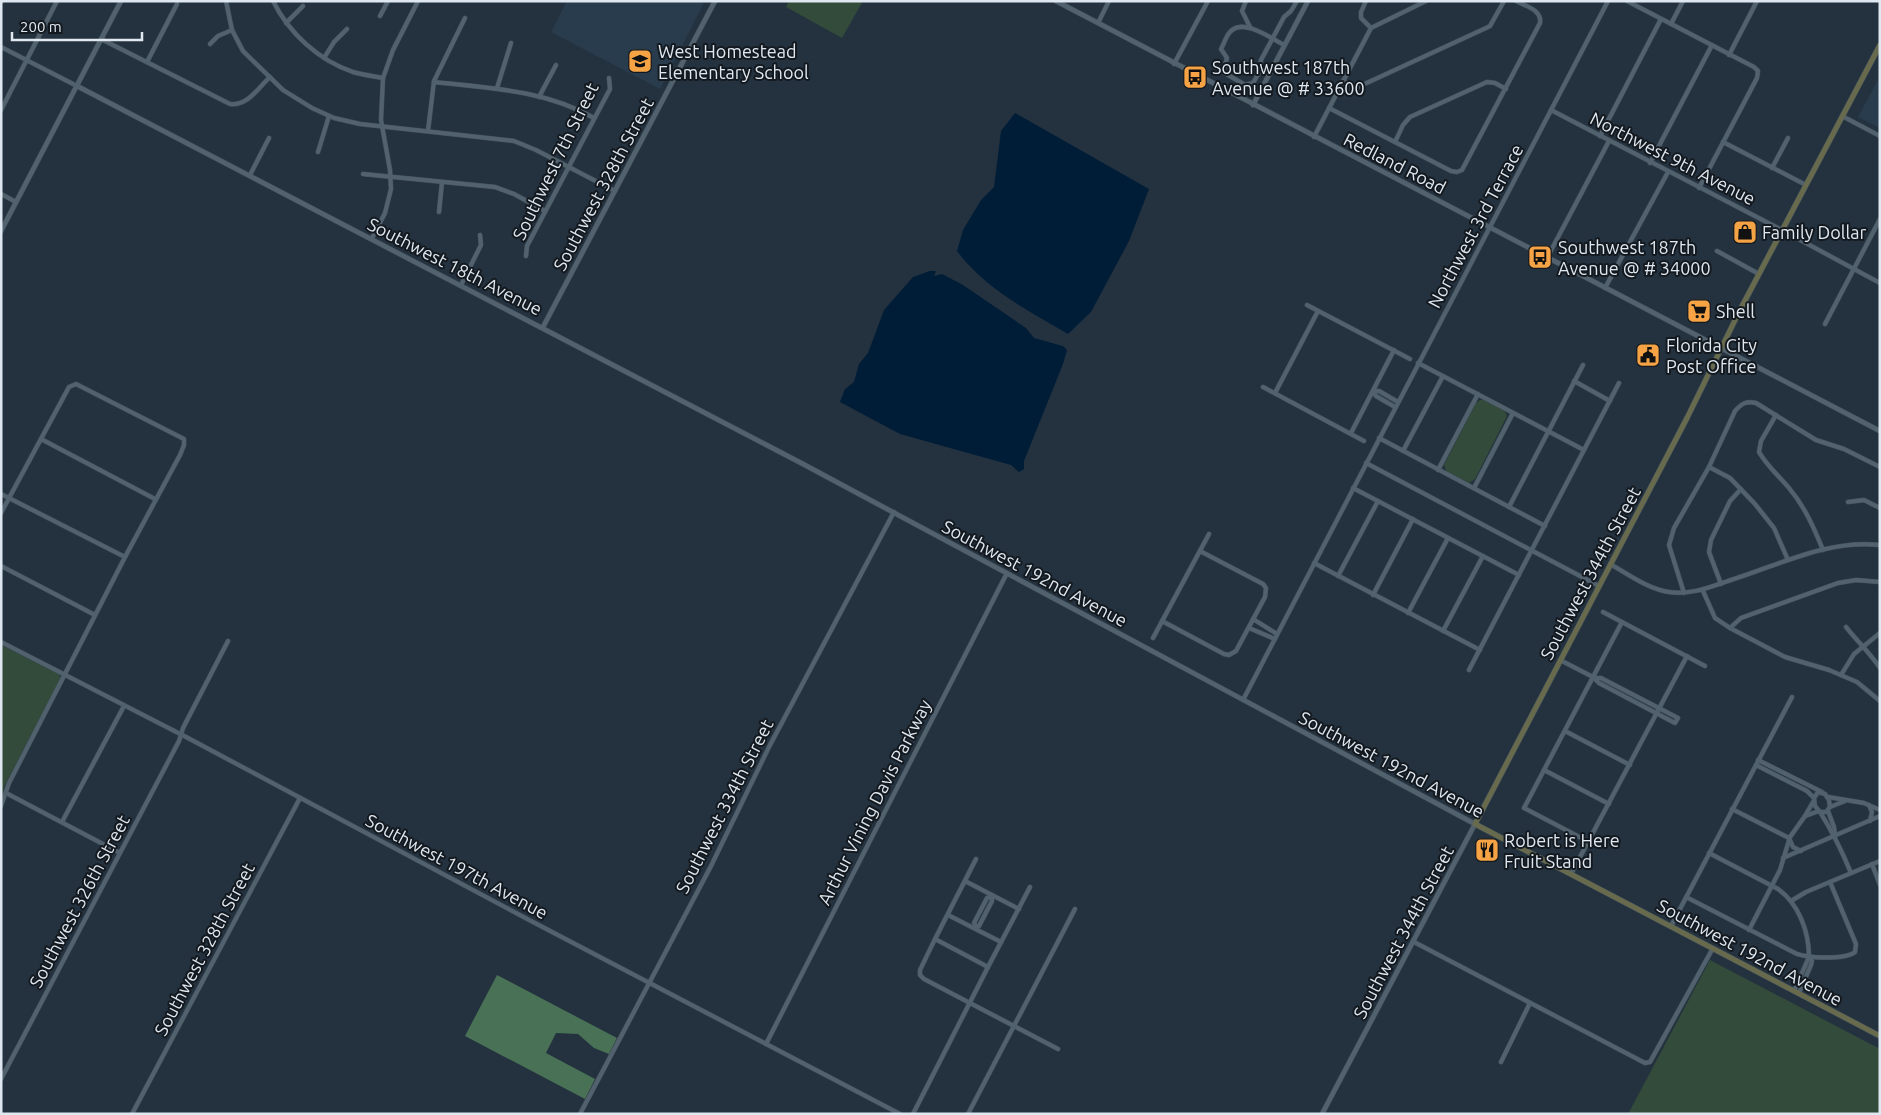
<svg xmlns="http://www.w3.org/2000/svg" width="1881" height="1115" font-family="Ubuntu,sans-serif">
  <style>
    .built { fill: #283c4d }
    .green { fill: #334b3a }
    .forest { fill: #497155 }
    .water { fill: #001d38 }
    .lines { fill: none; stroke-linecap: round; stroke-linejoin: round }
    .minor-casing { stroke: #43505a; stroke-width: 5 }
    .tertiary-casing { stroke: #43505a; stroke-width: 5.5 }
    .secondary-casing { stroke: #43505a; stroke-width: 6 }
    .minor { stroke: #51616e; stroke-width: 4 }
    .tertiary { stroke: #51616e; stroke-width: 4.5 }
    .secondary { stroke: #676a4d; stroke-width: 5 }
    .labels { text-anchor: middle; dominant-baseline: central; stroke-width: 4; stroke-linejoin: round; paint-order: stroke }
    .poi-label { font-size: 18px; fill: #dfe8f0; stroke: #13191f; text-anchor: start }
    .street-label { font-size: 18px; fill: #dfe8f0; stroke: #13191f }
  </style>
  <rect width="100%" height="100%" fill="#24323f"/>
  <g class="built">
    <polygon points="567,1 705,1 660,89 551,32"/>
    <polygon points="1880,76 1880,128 1858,117"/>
  </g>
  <g class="green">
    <polygon points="789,1 863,1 842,38 786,7"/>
    <polygon points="1480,400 1484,400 1504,410 1507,416 1475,479 1469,483 1447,472 1444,465 1476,403"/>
    <polygon points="1,645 59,674 61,678 4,787 1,802"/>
    <polygon points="1710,960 1880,1049 1880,1114 1628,1114"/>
  </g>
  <polygon class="forest" points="497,975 617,1038 609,1054 594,1048 578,1034 556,1033 546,1053 595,1079 585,1099 465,1036"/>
  <g class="water">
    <path d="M1015,113l134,76 -20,52 -38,71 -23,22c-39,-23 -83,-45 -111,-83l6,-21 18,-30 13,-13 7,-56z"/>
    <polygon points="930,271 936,271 934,276 942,274 963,285 1026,328 1034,338 1063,346 1067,350 1063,364 1024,461 1024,469 1019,472 1011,465 900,434 840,402 845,389 854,382 859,364 868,353 884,310 913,277"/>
  </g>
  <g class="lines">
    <g class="minor-casing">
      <g id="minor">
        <polyline points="226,1 232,30 243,51 283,90 312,108 334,118 360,124 514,141 536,150 615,191"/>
        <path d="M273,1c16,32 45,59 80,71 10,3 20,4 30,6"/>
        <polyline points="1246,1 1242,11 1250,27"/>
        <polyline points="1366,1 1361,12 1361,18 1371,28"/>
        <polyline points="1627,1 1754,67 1758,71 1757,78 1699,188"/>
        <polyline points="1,2 2,1"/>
        <polyline points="380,16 388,1"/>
        <polyline points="286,23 303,6"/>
        <polyline points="1098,23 1109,1"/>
        <polyline points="1671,24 1683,1"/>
        <path d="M101,39l129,65c18,2 28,-16 40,-27"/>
        <polyline points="210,44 218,36 232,30"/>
        <path d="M1284,45c-12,-6 -41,-28 -54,-13 -4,4 -6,12 -9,17l6,9 -4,14 22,13 8,-2 7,-12 1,-11 23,-43 7,-6 6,-10"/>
        <polyline points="1,47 77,86"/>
        <polyline points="1729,55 1757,1"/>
        <polyline points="324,58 334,42 347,29"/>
        <polyline points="147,62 177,4"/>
        <polyline points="1174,64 1208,1"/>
        <polyline points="1343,81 1358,87 1486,28 1490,26 1504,1"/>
        <path d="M434,82c55,6 111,8 160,36"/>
        <polyline points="497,88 511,43"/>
        <polyline points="539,97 556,65"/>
        <path d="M1329,108l122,63 6,1 5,-2 78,-147c2,-13 -14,-17 -24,-22"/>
        <polyline points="1,110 57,1"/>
        <polyline points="1551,110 1778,228 1880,283"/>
        <polyline points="1842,116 1880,136"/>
        <polyline points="428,131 434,81 465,18"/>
        <polyline points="1600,136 1661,19"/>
        <polyline points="1314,137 1371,28 1426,1"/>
        <polyline points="1395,142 1403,125 1410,117 1487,82 1495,83 1506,89"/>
        <polyline points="1723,142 1806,185"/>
        <polyline points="318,152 329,116"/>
        <polyline points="1650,163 1712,45"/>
        <polyline points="1772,168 1788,138"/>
        <polyline points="363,174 495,187 514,194 545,211"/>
        <polyline points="250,175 269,138"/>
        <polyline points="1,194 16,202"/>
        <polyline points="439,212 442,182"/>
        <polyline points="372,238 385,213 391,189 390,170 381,120 383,78 393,50 418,1"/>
        <polyline points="1717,251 1759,274"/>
        <polyline points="526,256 527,246 610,89 609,78"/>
        <polyline points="1547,258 1609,141"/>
        <polyline points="461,285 481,245 480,235"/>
        <polyline points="1605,288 1668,172"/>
        <polyline points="1307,305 1410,359"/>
        <polyline points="1825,324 1880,219"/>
        <polyline points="1418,363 1584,450"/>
        <polyline points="1574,381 1610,401"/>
        <polyline points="1263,387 1364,441"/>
        <polyline points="1275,393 1318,311"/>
        <polyline points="1395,407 1376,396 1373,391 1379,391 1398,402"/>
        <path d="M1776,415l-15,26 -2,11c8,14 20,24 30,36 16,19 25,40 34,62"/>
        <polyline points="1351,433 1394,350"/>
        <polyline points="1379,438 1545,526"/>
        <polyline points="41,439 155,499"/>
        <polyline points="1403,451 1443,376"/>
        <polyline points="1366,463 1599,586"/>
        <polyline points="1709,467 1730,478 1755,504 1774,528 1788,560"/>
        <polyline points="1438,470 1478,394"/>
        <polyline points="1353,488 1519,575"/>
        <polyline points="1474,488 1513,413"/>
        <polyline points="1,494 125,557 9,783 1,806"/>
        <polyline points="1848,502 1864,500 1880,508"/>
        <polyline points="1509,507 1583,365"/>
        <polyline points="1,513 69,387 76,384 184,439 184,445 180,455 125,557"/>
        <polyline points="1314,563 1480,650"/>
        <path d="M1610,564c18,10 38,25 59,28 21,3 39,-4 59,-11 49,-15 99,-42 152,-36"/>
        <polyline points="1,566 95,615"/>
        <polyline points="1338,576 1378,501"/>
        <polyline points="1721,584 1709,552 1711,540 1730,501 1741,489"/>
        <polyline points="1703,591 1715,618 1730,628 1785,657 1829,670 1857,682 1880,701"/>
        <path d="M1684,593l-15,-48 5,-17 35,-61 26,-56c7,-8 11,-10 21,-8l60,37 28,9 36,18"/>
        <polyline points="1373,595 1413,519"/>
        <polyline points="1603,612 1705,666"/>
        <polyline points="1408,613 1448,538"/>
        <polyline points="1253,619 1277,634"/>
        <polyline points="1162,621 1224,654 1229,655 1236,651 1265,597 1266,588 1263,584 1200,551"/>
        <path d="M1846,627c11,14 24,26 34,41"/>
        <polyline points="1249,628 1275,639"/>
        <polyline points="1730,628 1741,618 1838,583 1856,580 1880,582"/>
        <polyline points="1443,631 1483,556"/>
        <polyline points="1153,638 1209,534"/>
        <polyline points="1,642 188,738 533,922 900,1114"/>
        <polyline points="1560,660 1593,677 1524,808 1589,842"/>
        <polyline points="1469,670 1619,383"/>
        <polyline points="1841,675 1854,654 1880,633"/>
        <polyline points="1596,678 1601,678 1678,718 1675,723 1599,683 1593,677 1622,622"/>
        <polyline points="1243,700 1608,1"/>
        <polyline points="1565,731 1630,765"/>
        <polyline points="1758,760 1822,792"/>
        <polyline points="1756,765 1807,791 1814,798"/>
        <polyline points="1544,770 1609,804"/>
        <polygon points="1818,792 1825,794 1829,800 1830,807 1826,812 1820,812 1815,806 1814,798"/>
        <polyline points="6,793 120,853"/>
        <polyline points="1828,797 1864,803 1880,810"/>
        <polyline points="1869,805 1872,812 1870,821"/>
        <polyline points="1830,807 1845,801"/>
        <polyline points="1732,809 1789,838 1793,847 1801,851"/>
        <polyline points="1828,811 1834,827 1835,836"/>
        <path d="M1820,812c12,19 22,39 31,61"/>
        <polyline points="1805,816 1819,811"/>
        <polyline points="62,822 124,706"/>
        <path d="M1709,853l69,36c21,15 31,43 31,68"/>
        <polyline points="1783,858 1880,816"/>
        <polyline points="976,859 935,939 988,967 1030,887"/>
        <polyline points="1872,864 1880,885"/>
        <polyline points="1571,874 1687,656"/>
        <polyline points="965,881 1019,909"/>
        <path d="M1686,897l111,57c12,4 48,6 58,-2l1,-8 -26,-62"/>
        <polyline points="1791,901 1806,892 1880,861"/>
        <polyline points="948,915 1001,942"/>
        <polyline points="976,926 979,926 992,901 992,895"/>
        <polyline points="1671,926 1792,697"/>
        <polyline points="975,928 976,926 974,923 987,898 991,897"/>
        <polyline points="1749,930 1780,870 1790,837 1805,816 1813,802"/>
        <polyline points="935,939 920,970 920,975 924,979 1058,1049"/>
        <polyline points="1414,942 1645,1063 1650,1062 1713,948"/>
        <polyline points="1794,991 1809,957 1812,961 1811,965 1799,993"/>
        <polyline points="766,1044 1007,573"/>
        <polyline points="1501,1062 1530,1003"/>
        <polyline points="1,1079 179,741 183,728 228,641"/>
        <polyline points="132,1114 300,798"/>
        <polyline points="580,1114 711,866 770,745 894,512"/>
        <polyline points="913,1114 988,967"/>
        <polyline points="968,1114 1075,909"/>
      </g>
    </g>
    <g class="tertiary-casing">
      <g id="tertiary">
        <polyline points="1056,1 1880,431"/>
        <polyline points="77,86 803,464 1475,824 1322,1114"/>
        <polyline points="1253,105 1308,1"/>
        <polyline points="1,231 121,1"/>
        <polyline points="543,327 715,1"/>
      </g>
    </g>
    <g class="secondary-casing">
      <polyline id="secondary" points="1880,45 1740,310 1687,418 1475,824 1880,1036"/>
    </g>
    <use href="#minor" class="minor"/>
    <use href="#tertiary" class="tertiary"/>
    <use href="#secondary" class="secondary"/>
  </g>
  <defs>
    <g id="school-square" transform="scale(1.25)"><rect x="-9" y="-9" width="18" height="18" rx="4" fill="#f5a345" stroke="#13191f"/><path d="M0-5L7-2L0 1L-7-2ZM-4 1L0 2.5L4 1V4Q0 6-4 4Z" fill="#111"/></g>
    <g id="bus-square" transform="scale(1.25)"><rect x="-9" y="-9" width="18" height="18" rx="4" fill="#f5a345" stroke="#13191f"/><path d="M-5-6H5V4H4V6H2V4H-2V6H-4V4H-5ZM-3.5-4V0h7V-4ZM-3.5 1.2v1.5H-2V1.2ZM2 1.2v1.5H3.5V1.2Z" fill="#111"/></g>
    <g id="shop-square" transform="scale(1.25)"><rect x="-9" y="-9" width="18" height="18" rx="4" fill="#f5a345" stroke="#13191f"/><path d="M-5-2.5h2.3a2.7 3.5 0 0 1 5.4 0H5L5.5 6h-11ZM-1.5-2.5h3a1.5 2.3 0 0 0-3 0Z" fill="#111"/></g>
    <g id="supermarket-square" transform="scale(1.25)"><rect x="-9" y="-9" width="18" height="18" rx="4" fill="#f5a345" stroke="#13191f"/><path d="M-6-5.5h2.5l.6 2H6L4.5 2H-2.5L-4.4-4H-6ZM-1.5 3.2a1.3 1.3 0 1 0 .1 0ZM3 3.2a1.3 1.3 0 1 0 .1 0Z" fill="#111"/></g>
    <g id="civic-square" transform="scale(1.25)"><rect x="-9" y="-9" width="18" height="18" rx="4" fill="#f5a345" stroke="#13191f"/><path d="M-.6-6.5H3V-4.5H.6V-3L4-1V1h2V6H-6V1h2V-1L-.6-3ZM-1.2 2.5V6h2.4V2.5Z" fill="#111"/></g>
    <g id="restaurant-square" transform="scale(1.25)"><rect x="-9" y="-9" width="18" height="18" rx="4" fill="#f5a345" stroke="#13191f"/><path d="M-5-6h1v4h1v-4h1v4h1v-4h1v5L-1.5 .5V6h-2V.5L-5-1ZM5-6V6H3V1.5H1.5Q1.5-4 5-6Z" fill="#111"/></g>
  </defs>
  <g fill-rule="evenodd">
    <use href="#school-square" x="640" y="61"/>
    <use href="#bus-square" x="1195" y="77"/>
    <use href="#shop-square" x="1745" y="232"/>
    <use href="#bus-square" x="1540" y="257"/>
    <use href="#supermarket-square" x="1699" y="311"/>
    <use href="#civic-square" x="1648" y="355"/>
    <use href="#restaurant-square" x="1487" y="850"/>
  </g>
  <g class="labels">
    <g class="poi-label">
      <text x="658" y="51">West Homestead<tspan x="658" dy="21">Elementary School</tspan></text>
      <text x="1212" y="67">Southwest 187th<tspan x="1212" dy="21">Avenue @ # 33600</tspan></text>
      <text x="1762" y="232">Family Dollar</text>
      <text x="1558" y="247">Southwest 187th<tspan x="1558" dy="21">Avenue @ # 34000</tspan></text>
      <text x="1716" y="311">Shell</text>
      <text x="1666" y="345">Florida City<tspan x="1666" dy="21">Post Office</tspan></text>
      <text x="1504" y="840">Robert is Here<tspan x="1504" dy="21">Fruit Stand</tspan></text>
    </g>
    <g class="street-label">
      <text transform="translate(1673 158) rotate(27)">Northwest 9th Avenue</text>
      <text transform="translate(555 161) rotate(-64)">Southwest 7th Street</text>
      <text transform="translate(1395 163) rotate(27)">Redland Road</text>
      <text transform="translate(603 184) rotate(-62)">Southwest 328th Street</text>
      <text transform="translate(1475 226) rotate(-62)">Northwest 3rd Terrace</text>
      <text transform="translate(455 266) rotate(27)">Southwest 18th Avenue</text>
      <text transform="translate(1035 573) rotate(28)">Southwest 192nd Avenue</text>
      <text transform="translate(1590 573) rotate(-62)">Southwest 344th Street</text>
      <text transform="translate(1392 764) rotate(28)">Southwest 192nd Avenue</text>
      <text transform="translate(874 802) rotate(-63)">Arthur Vining Davis Parkway</text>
      <text transform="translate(724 806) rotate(-63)">Southwest 334th Street</text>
      <text transform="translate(457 866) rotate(28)">Southwest 197th Avenue</text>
      <text transform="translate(79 901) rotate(-62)">Southwest 326th Street</text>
      <text transform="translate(1403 932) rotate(-62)">Southwest 344th Street</text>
      <text transform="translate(204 949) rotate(-62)">Southwest 328th Street</text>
      <text transform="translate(1750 952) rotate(28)">Southwest 192nd Avenue</text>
    </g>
  </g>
  <rect width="1881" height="1115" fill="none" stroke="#dfe8f0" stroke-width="5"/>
  <path d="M12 32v8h130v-8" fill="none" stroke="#dfe8f0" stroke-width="2.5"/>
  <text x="20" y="32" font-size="15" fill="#dfe8f0" stroke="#13191f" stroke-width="4" paint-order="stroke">200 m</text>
</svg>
